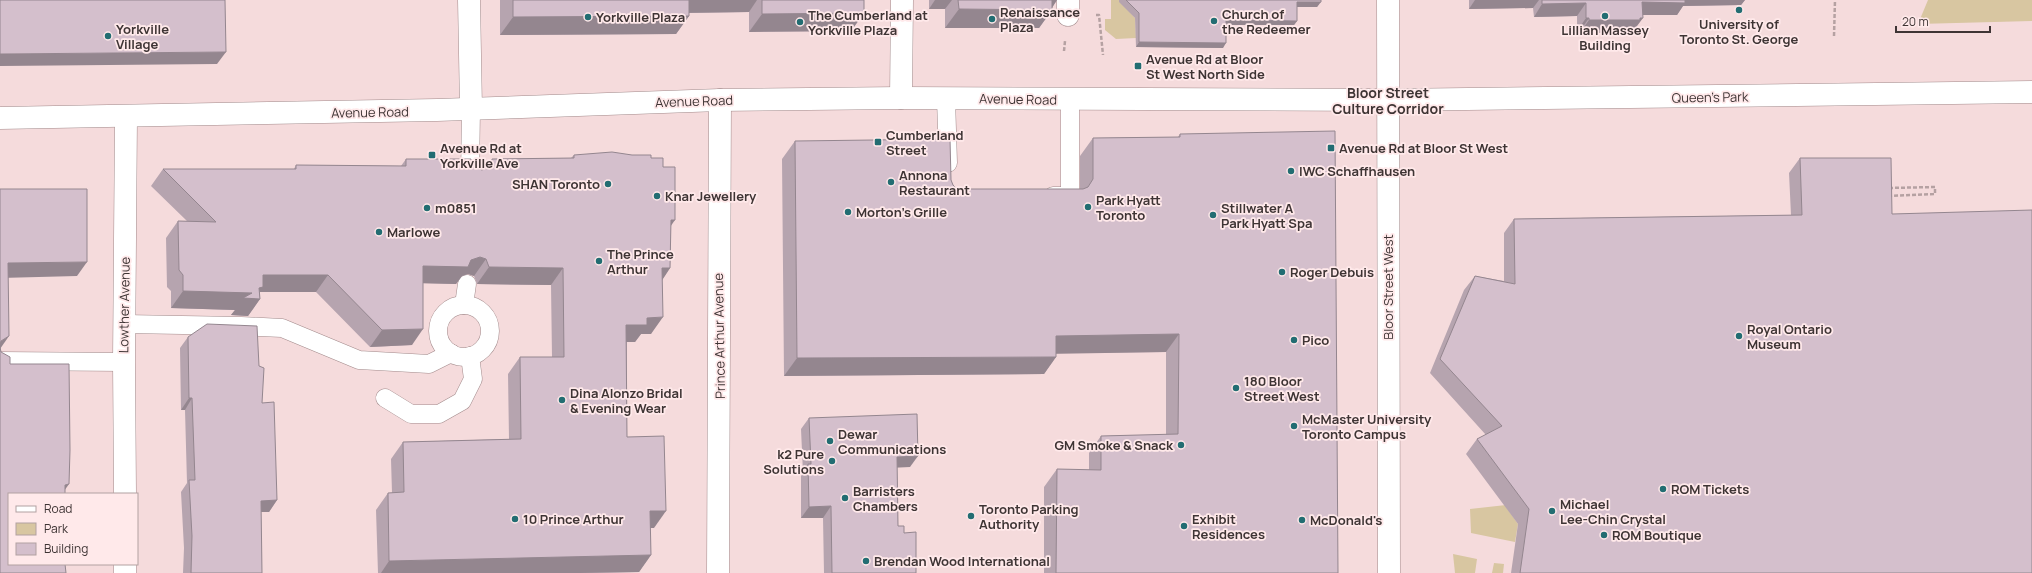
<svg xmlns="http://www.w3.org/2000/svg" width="2032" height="573" font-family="Manrope,sans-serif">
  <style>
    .green { fill: #d8c6a1 }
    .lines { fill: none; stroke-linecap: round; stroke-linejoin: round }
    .lane-casing { stroke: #a28a8b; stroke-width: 19 }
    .street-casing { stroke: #a28a8b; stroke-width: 23 }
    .secondary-casing { stroke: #a28a8b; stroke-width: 23 }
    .primary-casing { stroke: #a28a8b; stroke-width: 23 }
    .path { stroke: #b5a1a2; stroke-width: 2.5; stroke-dasharray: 4 2; stroke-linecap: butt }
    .lane { stroke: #fff; stroke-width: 18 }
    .street { stroke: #fff; stroke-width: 22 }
    .secondary { stroke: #fff; stroke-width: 22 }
    .primary { stroke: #fff; stroke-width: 22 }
    .wall { fill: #b6a4af }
    .shaded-wall { fill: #94868f }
    .building { fill: #d4bfcc; stroke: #94868f }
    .poi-dot { fill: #226d72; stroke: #ffe9ea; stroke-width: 1.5 }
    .labels { text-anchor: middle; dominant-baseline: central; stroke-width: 3.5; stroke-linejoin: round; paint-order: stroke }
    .poi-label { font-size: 13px; font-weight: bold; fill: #3e3434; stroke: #ffe9ea; text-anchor: start }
    .street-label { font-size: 13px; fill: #3e3434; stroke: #ffe9ea }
    .neighbourhood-label { font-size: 14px; font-weight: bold; fill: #3e3434; stroke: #ffe9ea }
  </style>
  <rect width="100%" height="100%" fill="#f5dbdc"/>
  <g class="green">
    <polygon points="1111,0 1119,0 1135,18 1136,38 1116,39 1105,30 1105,19 1111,19"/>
    <polygon points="1928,0 2032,0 2032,21 1918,24"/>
    <polygon points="1506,505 1506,507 1518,524 1515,542 1471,533 1470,509"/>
    <polygon points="1453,554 1477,559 1475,573 1455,573"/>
    <polygon points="1494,563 1504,564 1503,573 1492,573"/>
  </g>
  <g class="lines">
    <g class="lane-casing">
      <g id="lane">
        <polyline points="946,98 948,163"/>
        <polyline points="470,176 471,108"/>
        <polyline points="1053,196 1070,196 1070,99"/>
        <polyline points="464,305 467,284"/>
        <circle cx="464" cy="331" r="26"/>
        <polyline points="124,324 241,326 282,328 359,360 429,364 451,353"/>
        <polyline points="0,361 124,362"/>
        <polyline points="385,398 411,414 439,414 462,401 473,379 470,356"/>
      </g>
    </g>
    <g class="street-casing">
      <g id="street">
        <polyline points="469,0 471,108"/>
        <polyline points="1068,15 1068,0"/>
        <polyline points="901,98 902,0"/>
        <polyline points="125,494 124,362 126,117"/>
        <polyline points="125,564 125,573"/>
        <polyline points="718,573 720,100"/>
      </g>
    </g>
    <g class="secondary-casing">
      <polyline id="secondary" points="0,118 437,110 720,100 901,98 1388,100"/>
    </g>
    <g class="primary-casing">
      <g id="primary">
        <polyline points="1388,0 1389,573"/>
        <polyline points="1388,100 2032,92"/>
      </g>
    </g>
    <g class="path">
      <polyline points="1096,15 1099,15 1103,55"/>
      <polyline points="1834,36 1835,0"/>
      <polyline points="1064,51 1065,41"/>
      <polyline points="1889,188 1935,187 1935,194 1889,196"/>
    </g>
    <use href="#lane" class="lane"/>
    <use href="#street" class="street"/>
    <use href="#secondary" class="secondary"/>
    <use href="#primary" class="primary"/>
  </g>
  <g class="wall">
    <polygon points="500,0 864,0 864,13 851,31 749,32 749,12 689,13 689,16 676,34 500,35"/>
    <polygon points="929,0 1057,0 1052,8 1052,10 1039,28 945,28 945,9 929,9"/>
    <polygon points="1119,0 1321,0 1317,7 1297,7 1297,21 1294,25 1226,25 1223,48 1136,47 1135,18 1119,2"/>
    <polygon points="1469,0 1745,0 1741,5 1683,6 1677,15 1643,15 1634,30 1633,30 1631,33 1580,33 1580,31 1577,31 1577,16 1534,17 1533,8 1469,9"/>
    <polygon points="1180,134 1338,573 1044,573 1044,487 1057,469 1089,470 1089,453 1101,436 1166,435 1166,352 1056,353 1056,357 1044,374 784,376 782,159 795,141 951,180 953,185 957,189 1080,189 1080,156 1093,138 1178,137"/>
    <polygon points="574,155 651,158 663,167 671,226 670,268 662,280 651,334 641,334 635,342 627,342 627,437 654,528 650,528 651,555 639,572 580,573 378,573 376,510 388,493 392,493 391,459 403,442 509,439 508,374 520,357 552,357 551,285 477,284 474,276 468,274 462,276 456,284 423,283 412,345 370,347 316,292 260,292 260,299 248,316 231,315 235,310 171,308 171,291 167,287 166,238 178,221 187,221 151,186 163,169 294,169 296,165 401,166 406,159 476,168 482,170 486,167 492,159 571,158"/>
    <polygon points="1800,158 1892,214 2032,573 1511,573 1518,524 1466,454 1477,439 1486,435 1430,373 1464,290 1475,276 1504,281 1504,233 1514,219 1791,215 1789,173"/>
    <polygon points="188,337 259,366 262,403 277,500 269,512 261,512 262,573 183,573 184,548 181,492 187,483 185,410 181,410 180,348"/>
    <polygon points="809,418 910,467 897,467 898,526 904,533 916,573 824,573 823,518 801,518 801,476 803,473 801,429"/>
  </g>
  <g class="shaded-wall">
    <polygon points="685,0 757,0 749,12 676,13"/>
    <polygon points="935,0 952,0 945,9 929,9"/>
    <polygon points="1044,0 1057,0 1051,9"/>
    <polygon points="1475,0 1539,0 1533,8 1469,9"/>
    <polygon points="1681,0 1745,0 1741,5 1683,6 1677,15 1634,15 1642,2"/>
    <polygon points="1297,2 1321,2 1317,7 1294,7"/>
    <polygon points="1586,3 1577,16 1534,17 1542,4"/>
    <polygon points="959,9 1052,10 1039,28 945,28"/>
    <polygon points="864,13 851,31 749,32 762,14"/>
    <polygon points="689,16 676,34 500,35 513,17"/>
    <polygon points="1586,18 1589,18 1580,31 1577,31"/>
    <polygon points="1643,18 1634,30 1633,30 1631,33 1580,33 1589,20"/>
    <polygon points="1226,20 1297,21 1294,25 1222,25"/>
    <polygon points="1139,42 1226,43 1223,48 1136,47"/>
    <polygon points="226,52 217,64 0,66 0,54"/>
    <polygon points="671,220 675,220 663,237"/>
    <polygon points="480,257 486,259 474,276 468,274 462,276 456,284 411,283 423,266 471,260"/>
    <polygon points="87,262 77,276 0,278 8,263"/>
    <polygon points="489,267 563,268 551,285 477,284"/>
    <polygon points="662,268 670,268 659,285"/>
    <polygon points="263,275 328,275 316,292 260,292 260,299 248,316 231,315 235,310 171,308 183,291"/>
    <polygon points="663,317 651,334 641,334 635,342 615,342 626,325 647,318"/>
    <polygon points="423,329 412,345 370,347 382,330"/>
    <polygon points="1179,334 1166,352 1044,354 1056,336"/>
    <polygon points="9,336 0,349 0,343 1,341"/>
    <polygon points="1056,357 1044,374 784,376 797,358"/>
    <polygon points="189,398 192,398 185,410 181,410"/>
    <polygon points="918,456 910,467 889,468 897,457"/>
    <polygon points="69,484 62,494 65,485"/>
    <polygon points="277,500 269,512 253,512 261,501"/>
    <polygon points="831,506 823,518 801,518 809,507"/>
    <polygon points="650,511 666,511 654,528 638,528"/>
    <polygon points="651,555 639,572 580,573 381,573 389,561"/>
  </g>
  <g class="building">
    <polygon points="0,0 225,0 226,52 0,54"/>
    <polygon points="513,0 689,0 689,16 513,17"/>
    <polygon points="762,0 864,0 864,13 762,14"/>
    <polygon points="958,0 1052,0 1052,10 959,9"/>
    <polygon points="1126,0 1321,0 1321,2 1297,2 1297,21 1226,20 1226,43 1139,42 1139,13"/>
    <polygon points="1542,0 1685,0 1685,3 1642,2 1643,18 1640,18 1640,20 1589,20 1589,18 1586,18 1586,3 1542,4"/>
    <polygon points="1335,131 1338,573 1056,573 1057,469 1101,470 1101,436 1178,434 1179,334 1056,336 1056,357 797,358 795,141 950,139 951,180 953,185 957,189 1083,189 1088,187 1093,179 1093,138 1180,137 1180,134"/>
    <polygon points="612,152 632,155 651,155 651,158 663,158 663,167 675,167 675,220 671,220 670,268 662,268 663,317 647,318 647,325 626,325 627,437 664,436 666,511 650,511 651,555 389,561 388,493 404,492 403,442 521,439 520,357 564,357 563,268 489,267 486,259 480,257 471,260 468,267 423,266 423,329 382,330 328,275 263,275 263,287 259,288 260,299 243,298 252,293 183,291 183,275 179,270 178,221 216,222 163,169 296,169 296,165 406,166 406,159 471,159 476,168 482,170 491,165 492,159 574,158 574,155"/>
    <polygon points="1800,158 1891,158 1892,214 2032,210 2032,573 1520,573 1529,509 1477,439 1502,426 1440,359 1475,276 1515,284 1514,219 1802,215"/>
    <polygon points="0,189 87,189 87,262 8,263 9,336 1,341 0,345"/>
    <polygon points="207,324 257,326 259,366 264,368 262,403 274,402 277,500 261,501 262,573 191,573 192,536 189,480 195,480 192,398 189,398 188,337"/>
    <polygon points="0,347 1,352 10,357 10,364 69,364 70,450 69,484 65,485 65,494 9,494 9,564 65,564 66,573 0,573"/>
    <polygon points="917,414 918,456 897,457 898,526 904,526 904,533 916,532 916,573 832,573 831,506 809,507 808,464 811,464 809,418"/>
  </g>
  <g class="poi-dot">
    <circle cx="1739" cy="10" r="4"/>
    <circle cx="1605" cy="16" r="4"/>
    <circle cx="588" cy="17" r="4"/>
    <circle cx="992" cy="19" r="4"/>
    <circle cx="1214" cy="21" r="4"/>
    <circle cx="800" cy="22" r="4"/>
    <circle cx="108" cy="36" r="4"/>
    <rect x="1134" y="62" width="8" height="8" rx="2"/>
    <rect x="874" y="138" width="8" height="8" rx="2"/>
    <rect x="1327" y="144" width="8" height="8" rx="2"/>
    <rect x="428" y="151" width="8" height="8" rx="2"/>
    <circle cx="1291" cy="171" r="4"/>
    <circle cx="891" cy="182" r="4"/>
    <circle cx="608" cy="184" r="4"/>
    <circle cx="657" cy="196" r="4"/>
    <circle cx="1088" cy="207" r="4"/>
    <circle cx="427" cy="208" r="4"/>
    <circle cx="848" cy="212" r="4"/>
    <circle cx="1213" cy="215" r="4"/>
    <circle cx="379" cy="232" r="4"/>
    <circle cx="599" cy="261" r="4"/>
    <circle cx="1282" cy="272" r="4"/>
    <circle cx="1739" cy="336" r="4"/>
    <circle cx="1294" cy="340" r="4"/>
    <circle cx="1236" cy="388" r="4"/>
    <circle cx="562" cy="400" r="4"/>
    <circle cx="1294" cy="426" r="4"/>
    <circle cx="830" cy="441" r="4"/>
    <circle cx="1181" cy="445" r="4"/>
    <circle cx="832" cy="461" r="4"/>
    <circle cx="1663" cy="489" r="4"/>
    <circle cx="845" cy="498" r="4"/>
    <circle cx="1552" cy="511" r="4"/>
    <circle cx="971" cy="516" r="4"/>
    <circle cx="515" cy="519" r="4"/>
    <circle cx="1302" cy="520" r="4"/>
    <circle cx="1184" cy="526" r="4"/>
    <circle cx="1604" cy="535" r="4"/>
    <circle cx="866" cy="561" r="4"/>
  </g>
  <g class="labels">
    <g class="poi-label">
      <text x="1000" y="12">Renaissance<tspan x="1000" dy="15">Plaza</tspan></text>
      <text x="1222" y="14">Church of<tspan x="1222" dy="15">the Redeemer</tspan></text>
      <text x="808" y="15">The Cumberland at<tspan x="808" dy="15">Yorkville Plaza</tspan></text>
      <text x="596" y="17">Yorkville Plaza</text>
      <text x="1739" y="24" text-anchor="middle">University of<tspan x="1739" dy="15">Toronto St. George</tspan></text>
      <text x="116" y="29">Yorkville<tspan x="116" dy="15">Village</tspan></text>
      <text x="1605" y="30" text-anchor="middle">Lillian Massey<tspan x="1605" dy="15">Building</tspan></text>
      <text x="1146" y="59">Avenue Rd at Bloor<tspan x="1146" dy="15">St West North Side</tspan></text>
      <text x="886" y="135">Cumberland<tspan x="886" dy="15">Street</tspan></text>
      <text x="440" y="148">Avenue Rd at<tspan x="440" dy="15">Yorkville Ave</tspan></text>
      <text x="1339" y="148">Avenue Rd at Bloor St West</text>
      <text x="1299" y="171">IWC Schaffhausen</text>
      <text x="899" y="175">Annona<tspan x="899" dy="15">Restaurant</tspan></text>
      <text x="600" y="184" text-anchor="end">SHAN Toronto</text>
      <text x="665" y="196">Knar Jewellery</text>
      <text x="1096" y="200">Park Hyatt<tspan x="1096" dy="15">Toronto</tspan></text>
      <text x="435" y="208">m0851</text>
      <text x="1221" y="208">Stillwater A<tspan x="1221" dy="15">Park Hyatt Spa</tspan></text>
      <text x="856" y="212">Morton's Grille</text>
      <text x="387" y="232">Marlowe</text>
      <text x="607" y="254">The Prince<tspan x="607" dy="15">Arthur</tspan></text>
      <text x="1290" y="272">Roger Debuis</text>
      <text x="1747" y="329">Royal Ontario<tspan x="1747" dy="15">Museum</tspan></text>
      <text x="1302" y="340">Pico</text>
      <text x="1244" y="381">180 Bloor<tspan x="1244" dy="15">Street West</tspan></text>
      <text x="570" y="393">Dina Alonzo Bridal<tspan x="570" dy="15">&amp; Evening Wear</tspan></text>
      <text x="1302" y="419">McMaster University<tspan x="1302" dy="15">Toronto Campus</tspan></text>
      <text x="838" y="434">Dewar<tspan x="838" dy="15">Communications</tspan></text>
      <text x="1173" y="445" text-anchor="end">GM Smoke &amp; Snack</text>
      <text x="824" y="454" text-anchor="end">k2 Pure<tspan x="824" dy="15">Solutions</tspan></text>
      <text x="1671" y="489">ROM Tickets</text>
      <text x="853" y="491">Barristers<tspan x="853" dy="15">Chambers</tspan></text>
      <text x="1560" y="504">Michael<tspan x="1560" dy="15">Lee-Chin Crystal</tspan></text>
      <text x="979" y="509">Toronto Parking<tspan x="979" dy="15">Authority</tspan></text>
      <text x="523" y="519">10 Prince Arthur</text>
      <text x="1192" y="519">Exhibit<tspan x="1192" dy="15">Residences</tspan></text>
      <text x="1310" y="520">McDonald's</text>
      <text x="1612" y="535">ROM Boutique</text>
      <text x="874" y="561">Brendan Wood International</text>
    </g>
    <g class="street-label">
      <text transform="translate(1710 97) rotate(-1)">Queen's Park</text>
      <text transform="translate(1018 99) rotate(1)">Avenue Road</text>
      <text transform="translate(694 101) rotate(-2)">Avenue Road</text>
      <text transform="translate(370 112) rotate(-1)">Avenue Road</text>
      <text transform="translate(1388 287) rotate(-90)">Bloor Street West</text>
      <text transform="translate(124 305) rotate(-89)">Lowther Avenue</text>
      <text transform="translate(719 336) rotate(-91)">Prince Arthur Avenue</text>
    </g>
    <g class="neighbourhood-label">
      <text x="1388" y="92">Bloor Street<tspan x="1388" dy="16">Culture Corridor</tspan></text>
    </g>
  </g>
  <rect x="8" y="493" width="130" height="72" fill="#ffe9ea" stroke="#b2a1a1"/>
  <rect x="16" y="506" width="20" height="6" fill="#ffffff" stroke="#b2a1a1"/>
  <text x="44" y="513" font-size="12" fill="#3e3434">Road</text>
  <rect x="16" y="523" width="20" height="12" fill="#d8c6a1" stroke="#b2a1a1"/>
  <text x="44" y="533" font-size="12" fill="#3e3434">Park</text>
  <rect x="16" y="543" width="20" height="12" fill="#d4bfcc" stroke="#b2a1a1"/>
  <text x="44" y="553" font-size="12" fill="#3e3434">Building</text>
  <path d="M1896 26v6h94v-6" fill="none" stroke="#3e3434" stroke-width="2"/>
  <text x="1902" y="26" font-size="12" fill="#3e3434" stroke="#ffe9ea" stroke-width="3" paint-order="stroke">20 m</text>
</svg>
